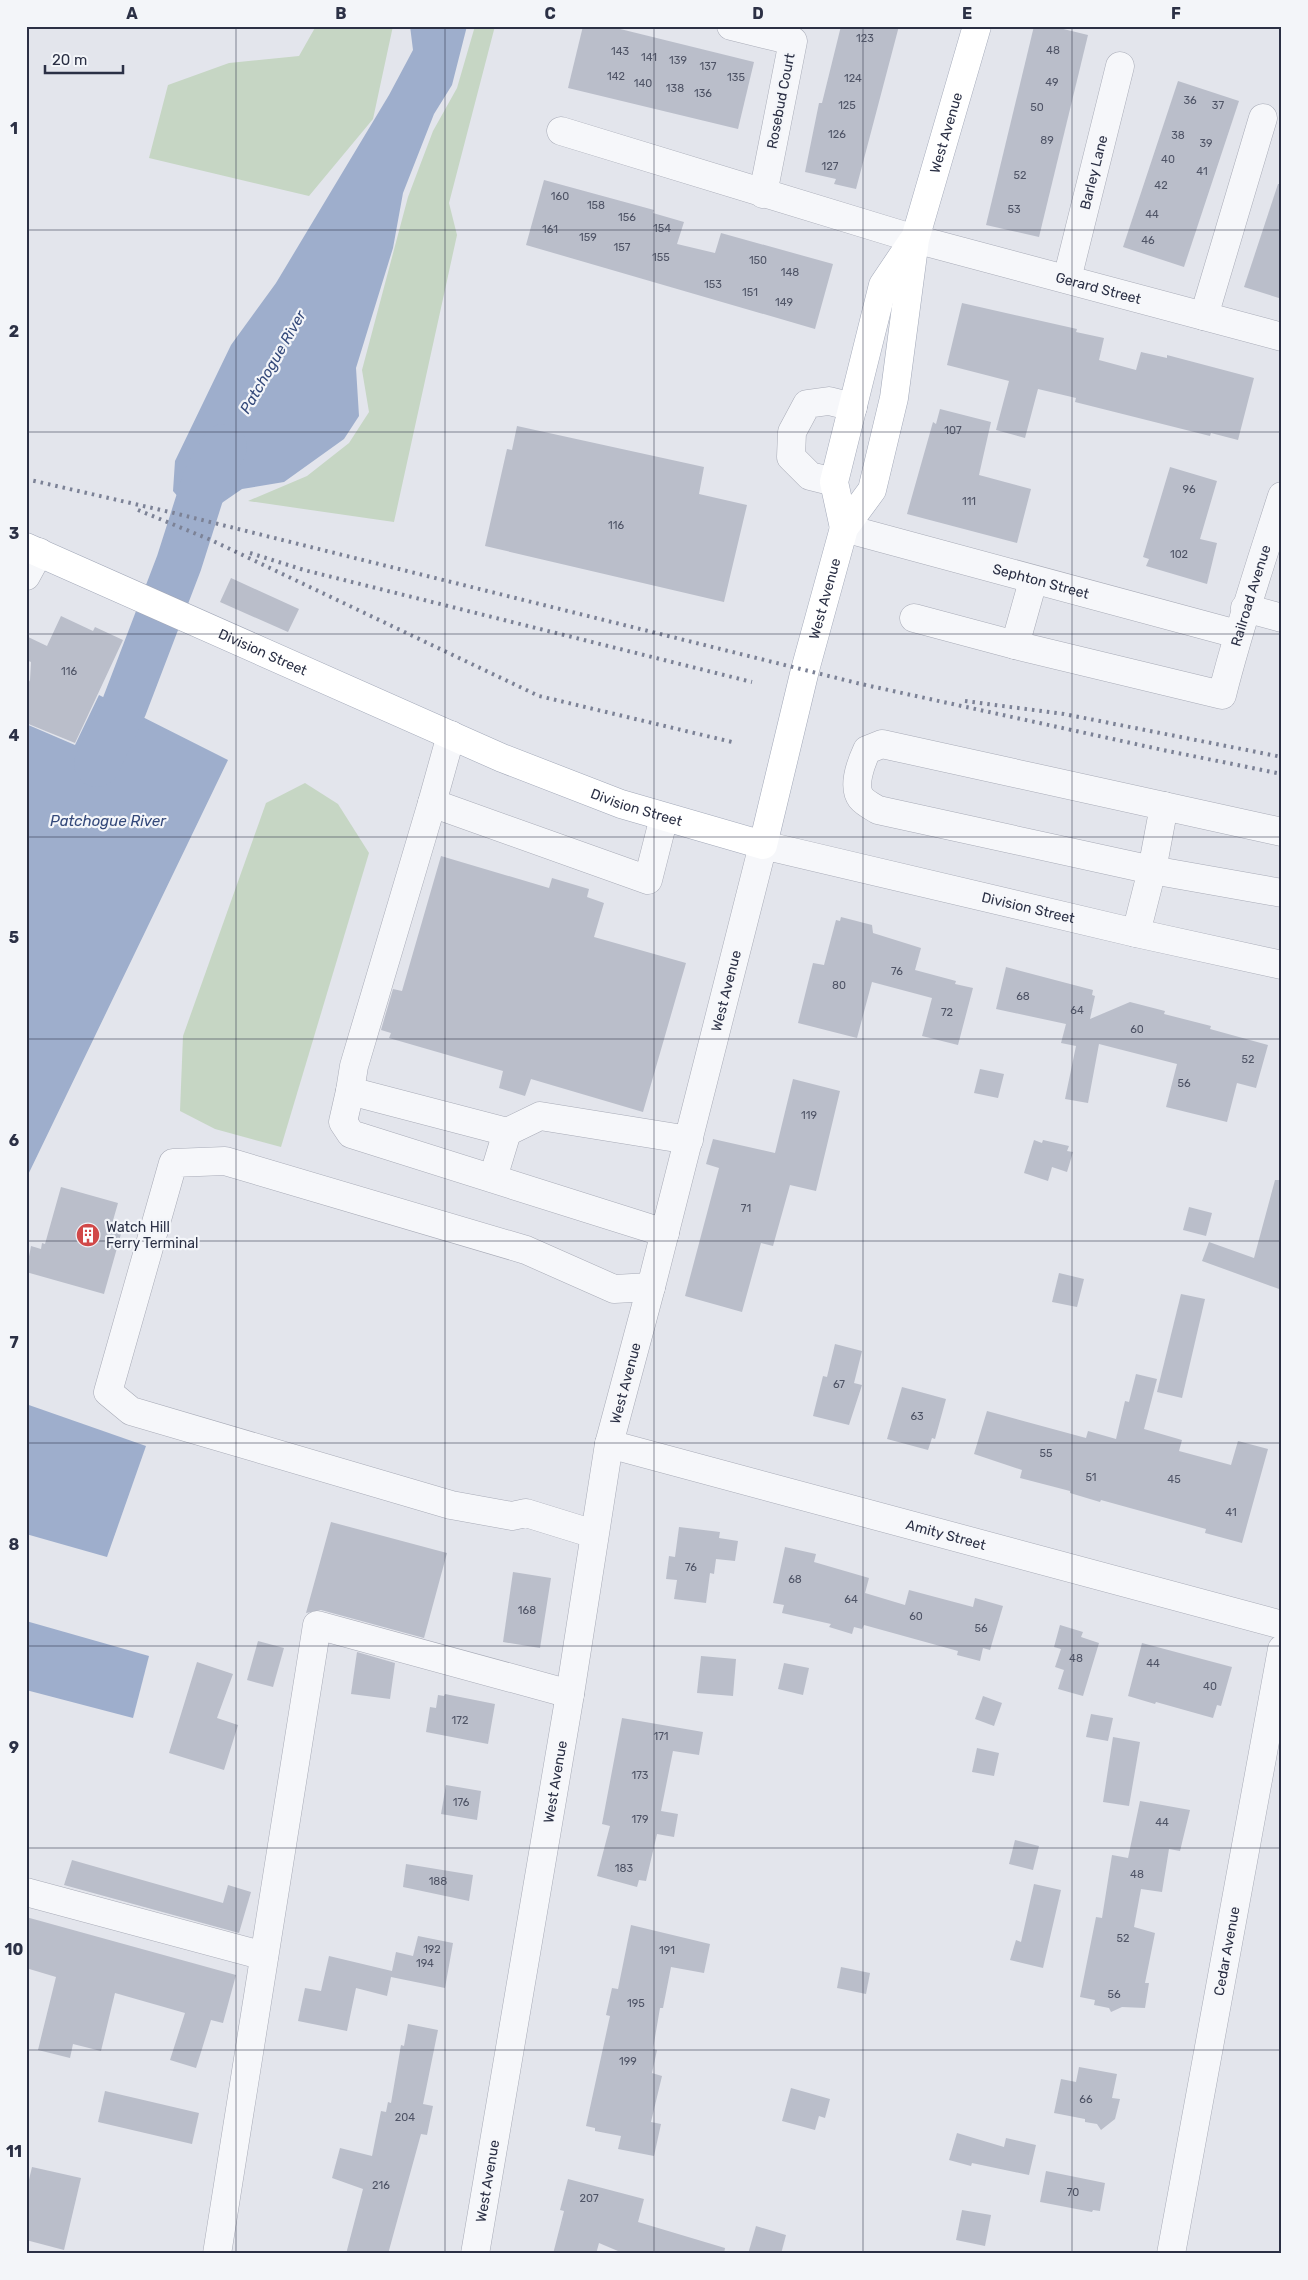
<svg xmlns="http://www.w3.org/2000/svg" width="1308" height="2280" font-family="Rubik,sans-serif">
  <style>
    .green { fill: #c6d6c4 }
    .water { fill: #9eaecc }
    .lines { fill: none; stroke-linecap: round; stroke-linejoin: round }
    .river { stroke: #9eaecc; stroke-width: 46 }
    .building { fill: #babeca }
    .minor-casing { stroke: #a8abb7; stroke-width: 29 }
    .major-casing { stroke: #a2a8b8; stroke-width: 29 }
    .minor { stroke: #f6f7fa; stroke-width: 28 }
    .major { stroke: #fff; stroke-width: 28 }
    .rail { stroke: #7c8296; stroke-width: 4; stroke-dasharray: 2.5 5; stroke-linecap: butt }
    .grid { fill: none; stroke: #2b3045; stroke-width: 1; stroke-opacity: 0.55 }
    .labels { text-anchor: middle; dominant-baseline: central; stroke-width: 4.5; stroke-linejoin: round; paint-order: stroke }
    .number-label { font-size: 11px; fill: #4f5466 }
    .street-label { font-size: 14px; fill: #2b3045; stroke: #f3f5f9 }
    .poi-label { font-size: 14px; fill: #2b3045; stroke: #f3f5f9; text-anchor: start }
    .water-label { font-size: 15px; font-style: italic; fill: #34497a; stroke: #f3f5f9 }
    .neatline { fill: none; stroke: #2b3045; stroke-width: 2 }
    .grid-label { font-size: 16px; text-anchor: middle; font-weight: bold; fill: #2b3045 }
  </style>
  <rect width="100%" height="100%" fill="#e3e5ec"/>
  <g class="green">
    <polygon points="316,26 393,26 373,119 309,196 149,158 168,85 229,63 299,56"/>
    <polygon points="475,26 495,26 449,203 457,235 394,522 248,501 307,476 349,443 369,412 362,370 408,197 433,131 457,88"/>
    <polygon points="305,783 338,804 369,853 281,1147 215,1129 180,1111 183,1036 266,803"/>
  </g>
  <g class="water">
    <polygon points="410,26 467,26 452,85 434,114 403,193 393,248 356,368 359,416 344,439 284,482 242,489 213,509 181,500 173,491 175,461 231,345 276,283 389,95 413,50"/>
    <polygon points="99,695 228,760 26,1179 26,724 75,745"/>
    <polygon points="26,1404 146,1446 107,1557 26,1534"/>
    <polygon points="26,1621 149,1656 133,1718 26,1690"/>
  </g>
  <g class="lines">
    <polyline class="river" points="97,764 124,707 179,563 206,478 224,447"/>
  </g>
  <g class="building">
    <polygon points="583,26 608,26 754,62 738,129 568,88"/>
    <polygon points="841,26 899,26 856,189 834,184 836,179 805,172 819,103 822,103"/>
    <polygon points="1034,26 1051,26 1088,35 1039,237 986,225"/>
    <polygon points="1178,81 1239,101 1184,267 1123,247"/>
    <polygon points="544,180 654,210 653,213 684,222 677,244 715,253 721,233 833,264 815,329 526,245"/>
    <polygon points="1278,184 1282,184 1282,299 1244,287"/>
    <polygon points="962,303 1077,329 1076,332 1104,338 1099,360 1136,370 1141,352 1167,358 1167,355 1254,378 1238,440 1211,433 1210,436 1075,402 1076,398 1038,389 1025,438 996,430 1009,381 947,365"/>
    <polygon points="940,409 991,422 979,475 1031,489 1017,543 907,514 933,422 936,424"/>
    <polygon points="517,426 704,467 699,494 747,505 724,602 485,546 507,449 512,450"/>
    <polygon points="1170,467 1217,481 1200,539 1217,543 1207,584 1146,566 1149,559 1143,557"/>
    <polygon points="231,578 299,609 288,632 220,602"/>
    <polygon points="61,616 93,631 95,627 123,640 75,743 26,723 26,687 30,680 31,662 26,660 26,636 47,646"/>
    <polygon points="441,856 549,888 552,878 589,889 587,897 604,903 594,937 686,963 643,1112 531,1079 525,1096 499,1088 503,1071 389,1038 391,1033 381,1030 393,989 402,991"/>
    <polygon points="841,917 872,925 873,933 921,948 915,970 956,981 955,984 973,988 958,1045 922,1036 932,998 872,982 857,1038 798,1023 813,963 824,965 836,920 840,921"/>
    <polygon points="1006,967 1093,990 1092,995 1095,996 1090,1019 1130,1002 1165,1011 1164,1014 1211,1026 1210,1029 1268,1045 1256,1088 1237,1083 1227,1122 1166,1107 1177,1064 1099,1044 1088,1103 1065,1099 1076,1046 1061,1043 1066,1024 996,1009"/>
    <polygon points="980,1069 1004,1074 998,1098 974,1093"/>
    <polygon points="793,1079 840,1091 816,1191 790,1185 773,1246 761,1243 742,1312 685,1296 719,1168 706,1164 713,1139 775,1153"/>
    <polygon points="1034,1140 1042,1143 1043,1140 1069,1146 1067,1151 1073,1152 1067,1172 1052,1167 1048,1181 1024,1173"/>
    <polygon points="1275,1180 1282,1180 1282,1290 1202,1261 1209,1242 1254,1258"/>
    <polygon points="61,1187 118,1203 112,1224 123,1227 104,1294 26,1272 31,1246 41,1249 42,1243 45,1244"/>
    <polygon points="1189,1207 1212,1213 1206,1236 1183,1230"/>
    <polygon points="1059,1273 1084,1279 1077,1307 1052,1302"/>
    <polygon points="1181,1294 1205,1299 1182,1398 1157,1392"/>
    <polygon points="835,1344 862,1351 854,1383 862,1385 849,1425 813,1416 823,1376 827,1377"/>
    <polygon points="1136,1374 1157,1379 1144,1429 1182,1440 1179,1451 1231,1465 1238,1441 1268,1449 1242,1543 1205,1533 1206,1529 1101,1500 1100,1502 1070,1493 1070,1491 1020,1478 1022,1470 974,1454 987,1411 1086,1438 1088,1431 1116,1439 1125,1401 1129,1402"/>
    <polygon points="902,1387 946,1399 935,1439 932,1438 928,1450 887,1439"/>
    <polygon points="331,1522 447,1553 424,1638 321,1610 306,1613"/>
    <polygon points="679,1527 720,1532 719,1538 738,1541 735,1561 716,1559 714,1574 710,1573 706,1603 674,1599 677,1580 666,1579 669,1556 675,1557"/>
    <polygon points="785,1547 816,1554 814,1562 869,1578 865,1593 905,1605 909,1590 973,1607 975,1598 1003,1606 990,1650 983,1648 980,1661 957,1655 958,1651 864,1625 862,1629 854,1627 852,1634 829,1627 831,1624 782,1613 784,1605 773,1603"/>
    <polygon points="513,1572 551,1578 540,1648 503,1642"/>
    <polygon points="1060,1625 1083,1632 1081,1637 1099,1643 1083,1696 1058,1689 1064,1670 1055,1667 1061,1649 1054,1647"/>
    <polygon points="258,1641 284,1648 273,1687 247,1680"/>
    <polygon points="1142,1643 1232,1667 1221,1706 1217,1705 1213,1718 1156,1702 1155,1704 1128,1696"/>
    <polygon points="357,1652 395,1663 390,1699 351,1694"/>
    <polygon points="701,1656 736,1659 733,1696 697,1693"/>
    <polygon points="197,1662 233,1674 217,1718 238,1725 224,1770 169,1753"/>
    <polygon points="784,1663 809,1668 803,1695 778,1689"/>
    <polygon points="445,1694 495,1704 488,1744 426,1732 430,1707 436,1708 438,1695 444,1696"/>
    <polygon points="983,1696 1002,1703 994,1726 975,1719"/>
    <polygon points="1091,1714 1113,1718 1108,1741 1086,1737"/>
    <polygon points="622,1718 703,1732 699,1755 673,1751 661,1811 678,1814 674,1837 657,1834 646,1881 639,1880 637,1887 597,1876 610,1826 602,1824"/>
    <polygon points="1113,1737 1140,1742 1129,1806 1103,1802"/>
    <polygon points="977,1748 999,1753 994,1776 972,1772"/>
    <polygon points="446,1785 481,1791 477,1820 441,1814"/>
    <polygon points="1140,1801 1190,1810 1180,1851 1169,1849 1162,1892 1141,1889 1134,1927 1155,1933 1145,1983 1149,1983 1145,2008 1122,2007 1111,2012 1109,2008 1094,2005 1095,2000 1080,1997 1096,1917 1102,1918 1112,1855 1128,1858"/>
    <polygon points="1015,1840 1039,1846 1033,1870 1009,1864"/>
    <polygon points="72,1860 223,1903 228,1885 251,1892 239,1933 64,1885"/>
    <polygon points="406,1864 473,1875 469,1901 403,1887"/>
    <polygon points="1034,1884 1061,1890 1043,1968 1010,1960 1016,1940 1021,1942"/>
    <polygon points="26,1917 236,1975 223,2023 211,2020 196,2068 170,2060 185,2013 115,1993 101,2051 73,2044 70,2058 38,2050 56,1977 26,1968"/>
    <polygon points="631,1925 710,1944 704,1973 671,1967 663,2008 660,2008 653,2049 657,2050 652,2073 662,2076 651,2122 661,2124 654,2156 618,2149 621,2136 595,2131 595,2128 586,2126 610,2016 606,2015 612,1988 618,1989"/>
    <polygon points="418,1936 453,1943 445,1988 391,1977 387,1996 356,1988 347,2031 298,2021 305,1988 321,1991 329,1956 392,1971 396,1952 413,1956"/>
    <polygon points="841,1967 870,1973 866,1994 837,1988"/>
    <polygon points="408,2024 438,2030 423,2104 433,2106 427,2135 421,2134 388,2254 346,2254 363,2189 332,2178 340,2148 372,2156 381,2111 386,2112 388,2102 391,2103 401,2045 404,2046"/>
    <polygon points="1079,2067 1117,2074 1112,2098 1120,2099 1115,2119 1101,2130 1097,2124 1085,2122 1085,2119 1054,2113 1061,2079 1076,2082"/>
    <polygon points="791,2088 830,2099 825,2118 819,2116 815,2130 782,2121"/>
    <polygon points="105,2091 199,2113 192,2144 98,2122"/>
    <polygon points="957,2133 1004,2147 1006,2138 1036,2145 1029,2175 972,2163 971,2166 949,2160"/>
    <polygon points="32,2167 81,2178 64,2250 26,2240 26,2192"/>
    <polygon points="1046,2171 1105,2183 1100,2211 1093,2210 1092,2212 1040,2202"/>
    <polygon points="568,2179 644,2199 638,2222 725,2248 724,2254 625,2254 599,2243 596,2254 553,2254 564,2211 560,2210"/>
    <polygon points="962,2210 991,2215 985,2246 956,2240"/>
    <polygon points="756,2226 786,2235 781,2254 748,2254"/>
  </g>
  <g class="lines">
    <g class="minor-casing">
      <g id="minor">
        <polyline points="731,26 793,41 763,194"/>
        <path id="s1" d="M561,131l354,108 367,98"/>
        <path id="s2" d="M1067,279l53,-213"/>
        <polyline points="1204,316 1263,118"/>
        <polyline points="834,482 810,476 791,457 792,432 807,404 829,401 853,407"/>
        <path id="s3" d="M844,528l393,106"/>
        <polyline points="26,576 39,552"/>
        <polyline points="1245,608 1282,618"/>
        <path id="s4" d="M914,618l101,27 207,50c17,-68 39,-133 60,-199"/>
        <polyline points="1015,645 1033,581"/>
        <polyline points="451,735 432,803 648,880 664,817"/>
        <polyline points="432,803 354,1066 350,1091 507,1132 540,1116 689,1140"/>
        <path d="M1282,832l-400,-88 -15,6c-6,13 -15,36 -6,48 4,5 12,9 17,12l274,60 130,23"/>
        <polyline points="1136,933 1152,870 1164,806"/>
        <polyline points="350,1091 343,1122 351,1134 665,1233"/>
        <polyline points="493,1178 507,1132"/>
        <path id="s5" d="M609,1444l673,181"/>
        <polyline points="594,1534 526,1513 512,1516 451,1505 131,1411 108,1392 173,1163 225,1161 526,1250 614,1289 651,1287"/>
        <polyline points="26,1892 264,1956"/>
        <polyline points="217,2254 317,1625 570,1694"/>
        <path id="s6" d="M475,2254l95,-560 39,-250 42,-157 112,-442 373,88 146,32"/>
        <path id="s7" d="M1171,2254l111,-605"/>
      </g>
    </g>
    <g class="major-casing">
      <g id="major">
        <polyline points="844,528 834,482 883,285 912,242"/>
        <path id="s8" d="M26,547l476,211 119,46 142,41 42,-175 39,-142 28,-38 22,-92 21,-159 62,-213"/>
      </g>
    </g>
    <use href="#minor" class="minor"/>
    <use href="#major" class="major"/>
    <g class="rail">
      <polyline points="26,479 174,513 861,684 1163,750 1282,774"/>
      <polyline points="138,510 211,540 539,696 732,742"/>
      <polyline points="250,553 304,570 752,682"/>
      <polyline points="965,701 1064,714 1282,757"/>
    </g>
  </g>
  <path class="grid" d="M236,26v2228M445,26v2228M654,26v2228M863,26v2228M1072,26v2228M26,230h1256M26,432h1256M26,634h1256M26,837h1256M26,1039h1256M26,1241h1256M26,1443h1256M26,1646h1256M26,1848h1256M26,2050h1256"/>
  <defs>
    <g id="building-disc" transform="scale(1.25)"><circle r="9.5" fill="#d14848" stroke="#f3f5f9"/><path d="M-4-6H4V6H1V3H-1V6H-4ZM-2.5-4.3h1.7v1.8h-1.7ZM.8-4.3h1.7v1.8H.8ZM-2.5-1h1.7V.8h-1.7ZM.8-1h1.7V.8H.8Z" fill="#fff"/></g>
  </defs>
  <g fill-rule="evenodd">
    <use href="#building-disc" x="88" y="1235"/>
  </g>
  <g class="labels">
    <g class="number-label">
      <text x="865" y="38">123</text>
      <text x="1053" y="50">48</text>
      <text x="620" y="51">143</text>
      <text x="649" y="57">141</text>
      <text x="678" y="60">139</text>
      <text x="708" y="66">137</text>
      <text x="616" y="76">142</text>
      <text x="736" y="77">135</text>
      <text x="853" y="78">124</text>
      <text x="1052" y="82">49</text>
      <text x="643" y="83">140</text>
      <text x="675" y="88">138</text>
      <text x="703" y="93">136</text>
      <text x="1190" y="100">36</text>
      <text x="847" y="105">125</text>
      <text x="1218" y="105">37</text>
      <text x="1037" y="107">50</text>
      <text x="837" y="134">126</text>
      <text x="1178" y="135">38</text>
      <text x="1047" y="140">89</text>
      <text x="1206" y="143">39</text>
      <text x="1168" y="159">40</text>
      <text x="830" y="166">127</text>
      <text x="1202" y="171">41</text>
      <text x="1020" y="175">52</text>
      <text x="1161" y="185">42</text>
      <text x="560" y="196">160</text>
      <text x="596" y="205">158</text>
      <text x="1014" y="209">53</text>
      <text x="1152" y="214">44</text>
      <text x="627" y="217">156</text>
      <text x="662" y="228">154</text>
      <text x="550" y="229">161</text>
      <text x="588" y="237">159</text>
      <text x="1148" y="240">46</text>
      <text x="622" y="247">157</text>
      <text x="661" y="257">155</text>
      <text x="758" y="260">150</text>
      <text x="790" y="272">148</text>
      <text x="713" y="284">153</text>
      <text x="750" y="292">151</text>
      <text x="784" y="302">149</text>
      <text x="953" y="430">107</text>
      <text x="1189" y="489">96</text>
      <text x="969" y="501">111</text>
      <text x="616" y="525">116</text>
      <text x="1179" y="554">102</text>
      <text x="69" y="671">116</text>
      <text x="897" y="971">76</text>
      <text x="839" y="985">80</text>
      <text x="1023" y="996">68</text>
      <text x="1077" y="1010">64</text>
      <text x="947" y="1012">72</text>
      <text x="1137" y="1029">60</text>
      <text x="1248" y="1059">52</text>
      <text x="1184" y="1083">56</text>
      <text x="809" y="1115">119</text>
      <text x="746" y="1208">71</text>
      <text x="839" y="1384">67</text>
      <text x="917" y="1416">63</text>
      <text x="1046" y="1453">55</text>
      <text x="1091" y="1477">51</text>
      <text x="1174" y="1479">45</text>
      <text x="1231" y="1512">41</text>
      <text x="691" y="1567">76</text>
      <text x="795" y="1579">68</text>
      <text x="851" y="1599">64</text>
      <text x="527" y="1610">168</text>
      <text x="916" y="1616">60</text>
      <text x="981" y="1628">56</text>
      <text x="1076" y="1658">48</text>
      <text x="1153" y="1663">44</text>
      <text x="1210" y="1686">40</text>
      <text x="460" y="1720">172</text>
      <text x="661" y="1736">171</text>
      <text x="640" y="1775">173</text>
      <text x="461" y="1802">176</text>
      <text x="640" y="1819">179</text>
      <text x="1162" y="1822">44</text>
      <text x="624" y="1868">183</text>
      <text x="1137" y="1874">48</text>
      <text x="438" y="1881">188</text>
      <text x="1123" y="1938">52</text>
      <text x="432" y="1949">192</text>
      <text x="667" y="1950">191</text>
      <text x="425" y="1963">194</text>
      <text x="1114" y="1994">56</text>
      <text x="636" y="2003">195</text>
      <text x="628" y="2061">199</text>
      <text x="1086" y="2099">66</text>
      <text x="405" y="2117">204</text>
      <text x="381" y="2185">216</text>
      <text x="1073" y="2192">70</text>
      <text x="589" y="2198">207</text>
    </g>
    <g class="street-label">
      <text transform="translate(781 101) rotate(-79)">Rosebud Court</text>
      <text stroke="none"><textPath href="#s8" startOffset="1536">West Avenue</textPath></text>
      <text stroke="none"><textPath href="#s2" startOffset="110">Barley Lane</textPath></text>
      <text stroke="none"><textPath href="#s1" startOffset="560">Gerard Street</textPath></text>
      <text stroke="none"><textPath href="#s3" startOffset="204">Sephton Street</textPath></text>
      <text stroke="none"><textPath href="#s4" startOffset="421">Railroad Avenue</textPath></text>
      <text stroke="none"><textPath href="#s8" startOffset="1050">West Avenue</textPath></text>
      <text stroke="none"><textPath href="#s8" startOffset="259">Division Street</textPath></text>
      <text stroke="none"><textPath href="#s8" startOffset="664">Division Street</textPath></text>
      <text stroke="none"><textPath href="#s6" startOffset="1712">Division Street</textPath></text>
      <text stroke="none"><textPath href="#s6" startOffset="1289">West Avenue</textPath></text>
      <text stroke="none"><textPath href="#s6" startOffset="884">West Avenue</textPath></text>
      <text stroke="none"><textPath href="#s5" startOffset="349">Amity Street</textPath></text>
      <text stroke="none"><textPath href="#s6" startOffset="479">West Avenue</textPath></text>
      <text stroke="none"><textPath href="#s7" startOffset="308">Cedar Avenue</textPath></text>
      <text stroke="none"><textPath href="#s6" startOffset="74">West Avenue</textPath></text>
    </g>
    <g class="poi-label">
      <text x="106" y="1227">Watch Hill<tspan x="106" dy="16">Ferry Terminal</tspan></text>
    </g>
    <g class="water-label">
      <text transform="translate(273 362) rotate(-60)">Patchogue River</text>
      <text x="108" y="821">Patchogue River</text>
    </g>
  </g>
  <rect width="1308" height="2280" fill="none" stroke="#f3f5f9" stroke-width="55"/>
  <path d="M45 65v8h78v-8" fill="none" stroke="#2b3045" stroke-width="2.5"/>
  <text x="52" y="65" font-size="15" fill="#2b3045" stroke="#f3f5f9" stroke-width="4" paint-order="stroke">20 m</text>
  <rect x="28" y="28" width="1252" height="2224" class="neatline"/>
  <g class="grid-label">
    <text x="132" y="19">A</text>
    <text x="341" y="19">B</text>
    <text x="550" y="19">C</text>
    <text x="758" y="19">D</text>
    <text x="967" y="19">E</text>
    <text x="1176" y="19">F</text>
    <text x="14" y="134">1</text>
    <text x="14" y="337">2</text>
    <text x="14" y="539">3</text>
    <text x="14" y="741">4</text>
    <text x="14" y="943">5</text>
    <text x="14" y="1146">6</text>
    <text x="14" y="1348">7</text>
    <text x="14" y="1550">8</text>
    <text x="14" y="1753">9</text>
    <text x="14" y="1955">10</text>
    <text x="14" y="2157">11</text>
  </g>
</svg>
